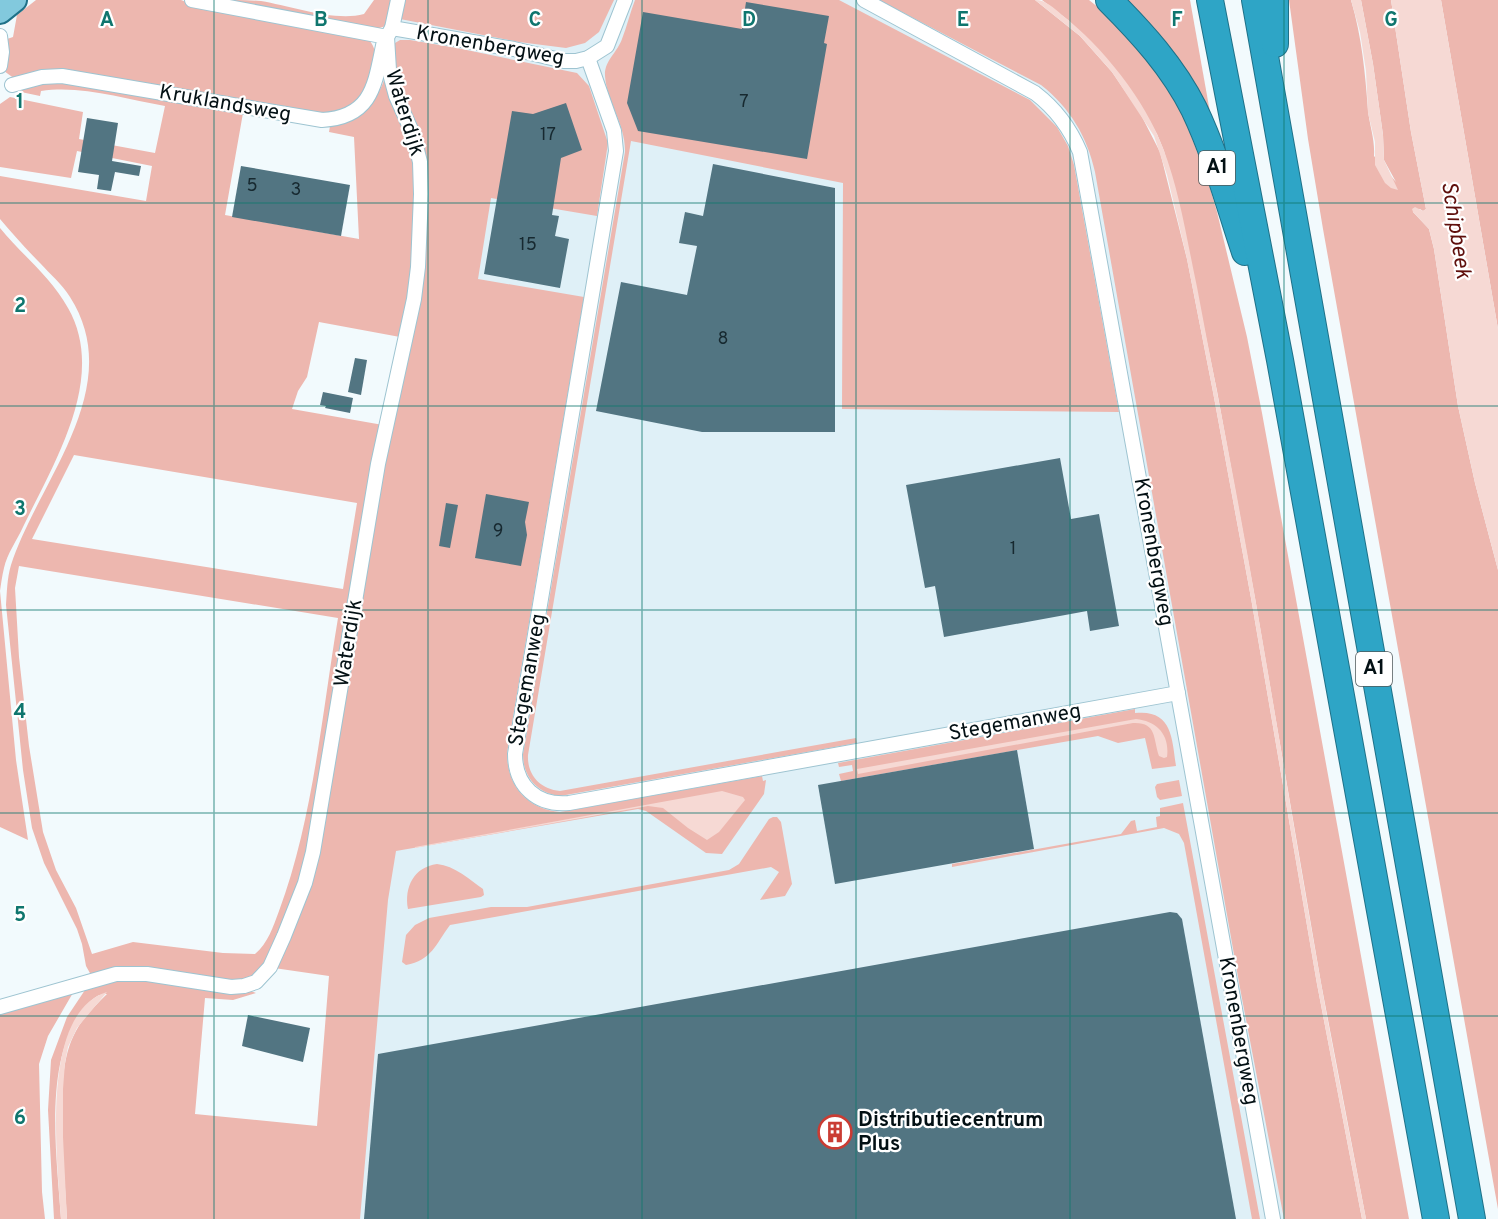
<svg xmlns="http://www.w3.org/2000/svg" width="1498" height="1219" font-family="Overpass,sans-serif">
  <style>
    .built { fill: #dff0f7 }
    .green { fill: #edb7af; fill-rule: evenodd }
    .water { fill: #f6d9d4 }
    .building { fill: #527582 }
    .lines { fill: none; stroke-linecap: round; stroke-linejoin: round }
    .street-casing { stroke: #9ec4d1; stroke-width: 16 }
    .primary-casing { stroke: #1f7188; stroke-width: 26 }
    .highway-casing { stroke: #1f7188; stroke-width: 28 }
    .street { stroke: #fff; stroke-width: 14 }
    .primary { stroke: #82c9dd; stroke-width: 22 }
    .highway { stroke: #2ea5c6; stroke-width: 26 }
    .grid { fill: none; stroke: #0f766e; stroke-width: 1.5; stroke-opacity: 0.55 }
    .labels { text-anchor: middle; dominant-baseline: central; stroke-width: 4.5; stroke-linejoin: round; paint-order: stroke }
    .number-label { font-size: 18px; fill: #172930 }
    .shield { fill: #fff; stroke: #4f585a; stroke-width: 1.5 }
    .shield-label { font-size: 20px; font-weight: bold; fill: #031014 }
    .street-label { font-size: 21px; fill: #031014; stroke: #fff }
    .poi-label { font-size: 21px; font-weight: bold; fill: #031014; stroke: #fff; text-anchor: start }
    .water-label { font-size: 22px; font-style: italic; fill: #5f0f0c; stroke: #fff }
    .grid-label { font-size: 20px; text-anchor: middle; font-weight: bold; fill: #0f766e; stroke: #fff; stroke-width: 4.5; stroke-linejoin: round; paint-order: stroke }
  </style>
  <rect width="100%" height="100%" fill="#f2fafd"/>
  <polygon class="built" points="381,0 923,0 1089,98 1302,1219 328,1219 505,77 398,49 381,12"/>
  <g class="green">
    <path d="M36,0h145l13,5 175,35c8,9 6,16 4,27 -6,30 -21,43 -51,47l-257,-44 -50,9 -11,-8 4,-21 -1,-11 6,-2 4,-22z"/>
    <path d="M218,0c14,0 29,0 43,1 30,5 74,21 103,13l10,-14h21l-9,26 -10,3z"/>
    <polygon points="402,0 614,0 599,32 585,43 566,48 519,42 400,19"/>
    <path d="M635,0h204l191,100 27,27 11,19 6,19 45,247 -277,-3 1,-226 -212,-42 -103,614c-1,20 12,34 32,36l296,-53 1,5 -297,53c-23,-3 -37,-19 -37,-42l102,-602c1,-27 -18,-49 -20,-76 -1,-15 12,-23 17,-37 5,-13 8,-26 13,-39z"/>
    <path d="M879,0h156l45,36 32,36 28,41 20,39 27,107 26,133 38,206 66,386 45,235h-78l-44,-231 -145,-816c-8,-36 -25,-64 -54,-87z"/>
    <polygon points="1042,0 1089,0 1109,16 1148,59 1182,113 1206,174 1217,212 1247,337 1262,413 1409,1219 1366,1219 1321,983 1255,598 1217,391 1179,205 1164,151 1157,134 1130,89 1115,69 1068,20"/>
    <polygon points="1120,0 1190,0 1216,146"/>
    <path d="M1289,0h62c11,38 14,72 17,111 2,16 7,29 6,45l22,26 -12,-22 -1,-25 -10,-71 -12,-64h30l20,132 15,77 -3,2 -3,-2h-7v3l16,17 5,20 24,157 17,77 23,87v639l-175,-980 -15,-90z"/>
    <polygon points="1441,0 1498,0 1498,329"/>
    <path d="M400,40h10l47,8 120,25 12,13 19,57 -11,73 -106,-18 -13,81 106,18 -77,456c0,33 20,56 53,59l202,-36 1,5 3,-1 -2,14 -42,60 -16,-1 -60,-42 -8,-2 -242,42 -8,49 -28,319h-293c-2,-48 -14,-141 6,-182 8,-18 21,-30 34,-43 -11,-1 -19,9 -25,18 -39,50 -25,146 -21,207h-7l-6,-109 3,-50 16,-43 20,-30 34,-11 127,14 8,3 -23,7 -28,-2 -10,116 122,12 12,-150 -55,-8 29,-73 121,-688 -28,-120 -3,-39 2,-5z"/>
    <path d="M386,73l28,75 2,102 -16,87 -81,-15 -12,55 -9,14 -6,18 91,16 -72,427 -48,118 -21,13 -151,-8 -5,-9 -4,-22 -5,-15 -33,-66 -12,-35 -9,-58 -17,-165c1,-13 1,-27 5,-40 27,-84 117,-177 59,-268 -8,-13 -20,-23 -30,-34 -14,-14 -27,-29 -40,-44v-43l146,25 6,-35 -75,-15 -6,27 -71,-11v-63l10,-7 73,15 -4,27 76,14 10,-47c-41,-7 -83,-21 -124,-15l-1,5 -19,-4v-2l30,-9 192,32 -18,102 134,24 -5,-102 -25,-5 1,-6c29,-8 49,-23 56,-53zM74,455l283,48 -14,86 -311,-50zM19,566l319,52c-16,96 -25,202 -59,293 -6,16 -11,32 -24,43l-32,-1 -90,-11 -41,12 -16,-46 -20,-38 -13,-38 -14,-86 -10,-89 -4,-69z"/>
    <path d="M0,228c22,27 51,49 68,80 40,70 -15,156 -45,219 -6,13 -16,27 -19,41 -2,8 -3,16 -4,23l16,169 12,80 -28,-13z"/>
    <path d="M1135,709v4c37,-4 37,25 41,53l-24,3 -7,-31 -27,5 -20,-7 -257,45 -2,-7 14,-3 -1,-6 -13,2 -1,-4z"/>
    <polygon points="1179,780 1182,796 1160,800 1157,797 1155,787 1157,784"/>
    <polygon points="1183,803 1260,1219 1252,1219 1184,843 1179,834 1164,828 952,867 952,864 1121,834 1131,821 1135,820 1137,831 1157,827 1156,817 1160,816 1160,808"/>
    <path d="M773,817h4l4,5 11,62 -7,12 -25,4 19,-28 -8,-5 -321,58c-15,20 -18,35 -44,40l-4,-3 4,-27 9,-10 14,-7 62,-11h36l202,-37 10,-6 30,-45z"/>
    <path d="M437,864c18,2 32,15 46,25l1,6 -3,2 -73,12c-4,-22 6,-42 29,-45z"/>
    <polygon points="74,991 48,1036 39,1064 42,1192 45,1219 0,1219 0,1011"/>
  </g>
  <g class="water">
    <path d="M1035,0c11,0 19,8 27,15 41,32 83,85 101,133 17,44 24,93 34,139 13,70 27,140 40,210 30,162 55,324 84,486 14,79 30,157 45,236h-4l-45,-235 -66,-386 -38,-206 -26,-133 -20,-84 -13,-39 -42,-64 -32,-36z"/>
    <polygon points="1351,0 1361,0 1373,64 1383,135 1384,160 1398,190 1391,188 1385,183 1375,165 1375,142 1368,113 1366,71 1360,32"/>
    <polygon points="1391,0 1441,0 1498,329 1498,570 1475,483 1458,406 1434,249 1429,229 1413,212 1412,209 1415,207 1423,211 1426,209 1411,132"/>
    <path d="M1136,719c21,2 34,16 31,38l-3,1 -5,-2c-6,-18 -2,-34 -26,-33l-275,51 -1,-5z"/>
    <polygon points="722,791 743,797 745,800 719,832 707,840 688,828 663,808 648,806 415,848 415,847"/>
    <path d="M107,992l-30,36 -9,19 -3,16 -2,26v48l4,82h-6c-3,-55 -23,-206 46,-227z"/>
  </g>
  <g class="building">
    <polygon points="746,2 829,16 824,43 827,44 807,159 638,131 627,103 643,12 742,29"/>
    <polygon points="566,103 582,150 561,158 552,215 559,216 555,236 569,239 560,288 484,274 512,111 533,114"/>
    <polygon points="87,118 118,123 112,161 141,166 139,176 115,172 111,191 97,189 99,175 78,172"/>
    <polygon points="713,164 835,188 835,432 702,432 596,411 621,282 687,295 697,246 679,243 685,212 703,216"/>
    <polygon points="241,166 350,185 341,236 232,217"/>
    <polygon points="355,358 367,360 361,395 348,392"/>
    <polygon points="323,392 353,398 350,413 325,408 326,406 320,405"/>
    <polygon points="1060,458 1071,519 1099,514 1119,626 1090,631 1087,611 944,637 935,586 925,588 906,485"/>
    <polygon points="486,494 529,502 525,522 527,535 521,566 475,558"/>
    <polygon points="446,503 458,505 450,548 439,546"/>
    <polygon points="1017,750 1034,849 835,884 818,785"/>
    <polygon points="1170,912 1177,913 1182,919 1236,1219 364,1219 378,1054"/>
    <polygon points="248,1015 310,1028 303,1062 242,1046"/>
  </g>
  <g class="lines">
    <g class="street-casing">
      <g id="street">
        <path d="M864,0l171,93c21,16 35,35 45,59l193,1067"/>
        <polyline points="392,28 514,49 564,61 576,61 588,58 607,46 625,0"/>
        <polyline points="0,36 2,52 0,66"/>
        <path d="M588,58l26,73 2,20 -101,603c0,32 22,52 54,49l609,-110"/>
        <path d="M12,85l30,-8 20,-1 260,44c52,-3 53,-38 62,-79l3,-4 -195,-37"/>
        <polyline points="0,1007 116,974 147,974 231,987 244,986 256,982 270,967 284,936 305,883 313,852 378,464 414,299 418,267 421,194 420,162 413,134 396,96 389,70 387,37 392,28 398,0"/>
      </g>
    </g>
    <g class="primary-casing">
      <polyline id="primary" points="0,12 15,0"/>
    </g>
    <g class="highway-casing">
      <g id="highway">
        <path d="M1109,0c33,33 64,67 85,109 22,46 35,95 51,143"/>
        <polyline points="1210,0 1280,360 1436,1219"/>
        <polyline points="1255,0 1472,1219"/>
        <polyline points="1275,0 1275,44"/>
      </g>
    </g>
    <use href="#street" class="street"/>
    <use href="#primary" class="primary"/>
    <use href="#highway" class="highway"/>
  </g>
  <path class="grid" d="M214,0v1219M428,0v1219M642,0v1219M856,0v1219M1070,0v1219M1284,0v1219M0,203h1498M0,406h1498M0,610h1498M0,813h1498M0,1016h1498"/>
  <defs>
    <g id="building-ring" transform="scale(1.725)"><circle r="9.5" fill="#fff" stroke="#ca3c33" stroke-width="1.5"/><path d="M-4-6H4V6H1V3H-1V6H-4ZM-2.5-4.3h1.7v1.8h-1.7ZM.8-4.3h1.7v1.8H.8ZM-2.5-1h1.7V.8h-1.7ZM.8-1h1.7V.8H.8Z" fill="#ca3c33"/></g>
  </defs>
  <g fill-rule="evenodd">
    <use href="#building-ring" x="835" y="1132"/>
  </g>
  <g class="labels">
    <g class="number-label">
      <text x="744" y="102">7</text>
      <text x="548" y="135">17</text>
      <text x="252" y="186">5</text>
      <text x="296" y="190">3</text>
      <text x="528" y="245">15</text>
      <text x="723" y="339">8</text>
      <text x="498" y="531">9</text>
      <text x="1013" y="549">1</text>
    </g>
    <g class="shield">
      <rect x="1199" y="151" width="36" height="34" rx="4.5"/>
      <rect x="1356" y="652" width="36" height="34" rx="4.5"/>
    </g>
    <g class="shield-label">
      <text x="1217" y="168">A1</text>
      <text x="1374" y="669">A1</text>
    </g>
    <g class="street-label">
      <text transform="translate(490 46) rotate(10)">Kronenbergweg</text>
      <text transform="translate(225 104) rotate(10)">Kruklandsweg</text>
      <text transform="translate(404 113) rotate(73)">Waterdijk</text>
      <text transform="translate(1153 552) rotate(80)">Kronenbergweg</text>
      <text transform="translate(349 643) rotate(-81)">Waterdijk</text>
      <text transform="translate(528 680) rotate(-80)">Stegemanweg</text>
      <text transform="translate(1015 723) rotate(-10)">Stegemanweg</text>
      <text transform="translate(1238 1031) rotate(80)">Kronenbergweg</text>
    </g>
    <g class="poi-label">
      <text x="858" y="1120">Distributiecentrum<tspan x="858" dy="24">Plus</tspan></text>
    </g>
    <g class="water-label">
      <text transform="translate(1455 230) rotate(81)">Schipbeek</text>
    </g>
  </g>
  <g class="grid-label">
    <text x="107" y="26">A</text>
    <text x="321" y="26">B</text>
    <text x="535" y="26">C</text>
    <text x="749" y="26">D</text>
    <text x="963" y="26">E</text>
    <text x="1177" y="26">F</text>
    <text x="1391" y="26">G</text>
    <text x="20" y="108">1</text>
    <text x="20" y="312">2</text>
    <text x="20" y="515">3</text>
    <text x="20" y="718">4</text>
    <text x="20" y="921">5</text>
    <text x="20" y="1124">6</text>
  </g>
</svg>
